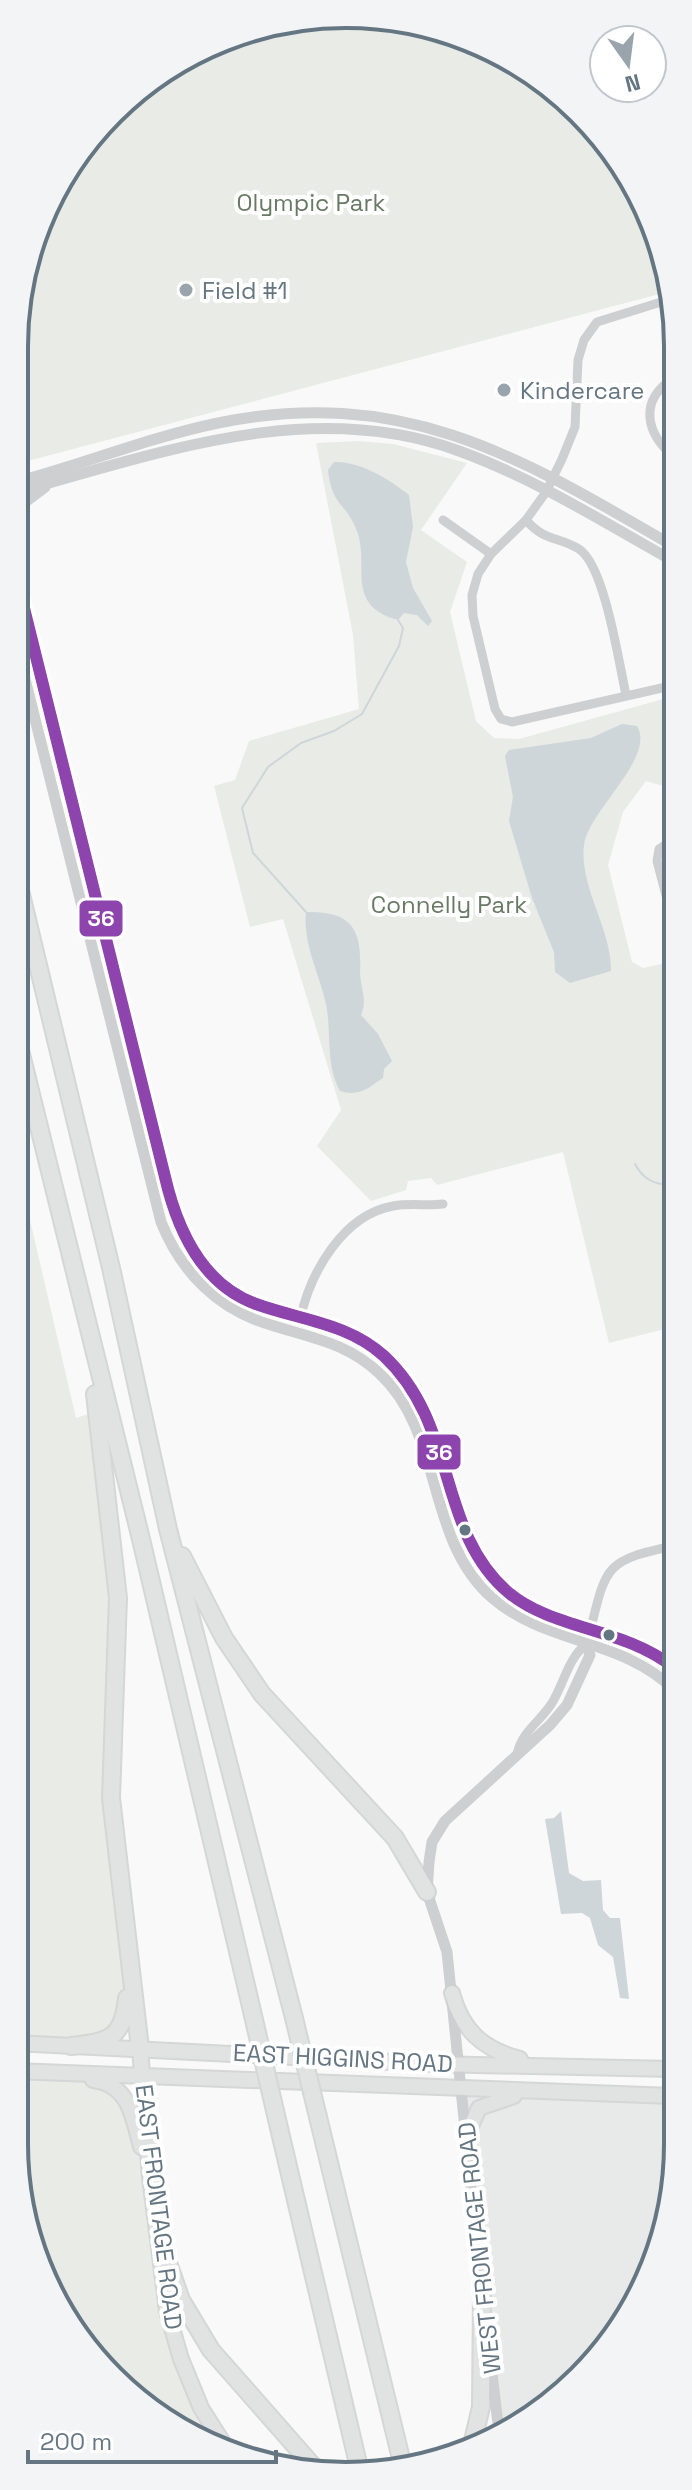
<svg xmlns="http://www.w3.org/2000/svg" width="692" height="2490" font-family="'Space Grotesk',sans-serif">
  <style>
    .built { fill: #e8e9e9 }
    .green { fill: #e8ebe6 }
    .water { fill: #ced6d9 }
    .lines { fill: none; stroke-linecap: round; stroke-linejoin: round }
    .stream { stroke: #ced6d9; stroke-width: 2 }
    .primary-casing { stroke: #d5d6d7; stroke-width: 18 }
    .motorway-casing { stroke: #d5d6d6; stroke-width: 20 }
    .minor { stroke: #cecfd0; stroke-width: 9 }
    .tertiary { stroke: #cecfd0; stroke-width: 11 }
    .primary { stroke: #e1e2e2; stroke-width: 14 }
    .motorway { stroke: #e1e2e2; stroke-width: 16 }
    .motorway-bridge-casing { stroke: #d5d6d6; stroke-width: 20; stroke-linecap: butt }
    .motorway-bridge { stroke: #e1e2e2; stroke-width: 16 }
    .bus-1-casing { stroke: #fff; stroke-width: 18 }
    .bus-1 { stroke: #8e44ad; stroke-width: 12 }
    .poi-dot { fill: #99a4ac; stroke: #fff; stroke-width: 3 }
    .bus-dot { fill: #657683; stroke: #fff; stroke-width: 3 }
    .labels { text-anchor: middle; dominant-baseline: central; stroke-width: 8; stroke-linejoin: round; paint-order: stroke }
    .park-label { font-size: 24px; fill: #687a64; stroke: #fff }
    .poi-label { font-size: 24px; fill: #657683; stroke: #fff; text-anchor: start }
    .street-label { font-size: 24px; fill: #657683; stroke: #fff }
    .rim { fill: none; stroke: #657683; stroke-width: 4 }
    .line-badge { stroke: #fff; stroke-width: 3 }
    .badge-label { font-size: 22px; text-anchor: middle; font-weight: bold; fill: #fff }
  </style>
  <rect width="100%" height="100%" fill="#f9f9f9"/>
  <polygon class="built" points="460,2095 672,2103 672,2208 622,2328 548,2408 497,2433"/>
  <g class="green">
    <polygon points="281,20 410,20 512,58 595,127 644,200 671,291 20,463 20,282 70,162 161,70"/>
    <polygon points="359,441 393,444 467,463 421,530 467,562 450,612 476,721 494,738 519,739 674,696 674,789 646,781 623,812 608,865 632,962 643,968 674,961 673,1327 609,1343 563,1152 437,1185 431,1178 408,1181 406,1190 371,1201 317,1146 341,1110 283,919 250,927 214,786 235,780 249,741 359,709 353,635 316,443"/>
    <polygon points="17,1164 76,1418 97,1411 118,1598 113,1709 130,1977 113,2036 14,2043"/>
    <polygon points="14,2071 100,2081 118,2087 138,2134 174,2336 227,2449 200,2442 97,2363 39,2271 14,2144"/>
  </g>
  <g class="water">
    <path d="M334,462c26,-1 55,17 75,33l4,32 -7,35 7,26 19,33 -4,5 -11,-11 -13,-2 -6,7c-54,-15 -28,-54 -41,-89 -11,-29 -25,-24 -29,-61z"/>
    <path d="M622,724l15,2c19,32 -49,85 -53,119 -5,42 28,84 27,126l-41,12 -15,-11 -1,-20 -22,-54 -23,-77 4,-24 -8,-41 4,-6 82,-12z"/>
    <path d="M306,912c46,-1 56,17 54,59 0,17 8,28 1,44l17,19 14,27 -8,8 -1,9c-15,10 -24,19 -43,13 -15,-28 -8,-56 -14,-87 -7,-32 -23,-59 -20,-92z"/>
    <polygon points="561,1811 569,1873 583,1881 601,1880 603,1910 610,1918 620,1918 629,1999 620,1998 613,1957 598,1945 590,1918 582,1913 561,1914 545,1819 554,1818"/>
  </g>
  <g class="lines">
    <g class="stream">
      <polyline points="306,912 253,853 242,808 268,767 301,743 334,731 362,714 399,646 403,628 398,620"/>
      <path d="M635,1164c8,15 18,20 35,21"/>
    </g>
    <g class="primary-casing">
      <g id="primary">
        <path d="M452,1993c10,37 30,56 68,66"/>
        <polyline points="14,2043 431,2064 672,2069"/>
        <polyline points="140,2048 150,2177 167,2311 181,2359 201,2408 227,2449"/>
        <polyline points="14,2071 672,2096"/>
        <path d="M93,2080c36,4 40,37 48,67"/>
        <polyline points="467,2135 479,2108 514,2096"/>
      </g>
    </g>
    <g class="motorway-casing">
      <g id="motorway">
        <polyline points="18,882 111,1268 168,1529 294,2018"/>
        <polyline points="18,1042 140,1535 252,2011"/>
        <polyline points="95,1394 118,1598 111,1798 140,2048"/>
        <polyline points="182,1556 224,1638 262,1694 395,1838 427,1892"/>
        <path d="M71,2046c37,-4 52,-7 56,-48"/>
        <polyline points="275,2111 360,2472"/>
        <polyline points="318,2117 403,2467"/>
        <polyline points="159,2237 181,2300 211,2350 320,2474"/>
        <polyline points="472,2445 481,2407 482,2290"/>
      </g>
    </g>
    <g class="minor">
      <polyline points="674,298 597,322 584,340 578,360 575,427 562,459 546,492 526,520 491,554 478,574 472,595 473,616 495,709 501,719 512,722 675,685"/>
      <path d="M675,458c-30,-25 -37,-58 0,-81"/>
      <polyline points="443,520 491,554"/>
      <path d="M526,520c19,22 32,16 53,29 26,17 40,115 47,146"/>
      <polyline points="674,926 657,861 659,849 674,839"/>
      <path d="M301,1316c10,-44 42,-101 92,-110 17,-3 34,0 50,-2"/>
      <path d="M591,1628c15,-64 17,-68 82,-82"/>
      <path d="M517,1754c5,-23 23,-32 35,-51 12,-20 16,-44 34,-59"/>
    </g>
    <g class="tertiary">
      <path d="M20,481c66,-18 131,-44 198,-58 186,-38 304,35 457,124"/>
      <path d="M20,491c142,-39 293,-94 439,-40 75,27 146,72 216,111"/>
      <polyline points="20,506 45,487"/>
      <path d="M19,588l149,601c13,48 38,97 88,115 44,16 92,19 128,52 75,70 52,176 125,237 45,37 115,35 164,74"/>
      <path d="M19,655l142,567c20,50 57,88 110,103 41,13 77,18 109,49 64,60 45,164 111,223 53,47 132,42 182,92"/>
      <polyline points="482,2296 447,1952 427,1892 429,1862 432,1842 445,1821 550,1725 567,1705 590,1655 586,1644"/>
      <polyline points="488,2341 499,2432"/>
    </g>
    <use href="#primary" class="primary"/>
    <use href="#motorway" class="motorway"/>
    <g class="motorway-bridge-casing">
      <g id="motorway-bridge">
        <polyline points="252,2011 275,2111"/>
        <polyline points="294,2018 318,2117"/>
      </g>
    </g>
    <use href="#motorway-bridge" class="motorway-bridge"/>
    <g class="bus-1-casing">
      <path id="bus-1" d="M19,588l149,601c13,48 38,97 88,115 44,16 92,19 128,52 75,70 52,176 125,237 45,37 115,35 164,74"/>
    </g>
    <use href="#bus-1" class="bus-1"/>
  </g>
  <g class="poi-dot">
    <circle cx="186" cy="290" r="8"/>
    <circle cx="504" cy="390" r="8"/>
  </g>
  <g class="bus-dot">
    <circle cx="465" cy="1530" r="7"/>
    <circle cx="609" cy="1635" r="7"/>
  </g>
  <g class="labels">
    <g class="park-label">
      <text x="311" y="202">Olympic Park</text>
      <text x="449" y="904">Connelly Park</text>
    </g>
    <g class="poi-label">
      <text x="202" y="290">Field #1</text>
      <text x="520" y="390">Kindercare</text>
    </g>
    <g class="street-label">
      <text transform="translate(343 2058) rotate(3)">EAST HIGGINS ROAD</text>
      <text transform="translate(159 2207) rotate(83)">EAST FRONTAGE ROAD</text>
      <text transform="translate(479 2248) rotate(-96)">WEST FRONTAGE ROAD</text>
    </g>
  </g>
  <path d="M0 0H692V2490H0ZM346 28H346A318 318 0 0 1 664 346V2144A318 318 0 0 1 346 2462H346A318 318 0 0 1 28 2144V346A318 318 0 0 1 346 28Z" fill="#f3f4f5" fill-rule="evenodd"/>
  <path class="rim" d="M346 28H346A318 318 0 0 1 664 346V2144A318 318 0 0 1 346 2462H346A318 318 0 0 1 28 2144V346A318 318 0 0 1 346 28Z"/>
  <g class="line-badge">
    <rect x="78" y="899" width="46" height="39" rx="8" fill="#8e44ad"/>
    <rect x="416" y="1433" width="46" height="38" rx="8" fill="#8e44ad"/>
  </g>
  <g class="badge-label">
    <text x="101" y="926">36</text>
    <text x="439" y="1460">36</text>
  </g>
  <g transform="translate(628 64) rotate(166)"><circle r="38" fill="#ffffff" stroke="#c1c8cd" stroke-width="2"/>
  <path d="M0-6L14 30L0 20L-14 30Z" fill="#99a4ac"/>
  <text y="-12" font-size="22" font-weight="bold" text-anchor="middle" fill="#657683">N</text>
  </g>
  <path d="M28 2450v12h248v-12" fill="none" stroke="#657683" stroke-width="4"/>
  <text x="40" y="2450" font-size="24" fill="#657683" stroke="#ffffff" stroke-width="6" paint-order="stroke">200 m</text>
</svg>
